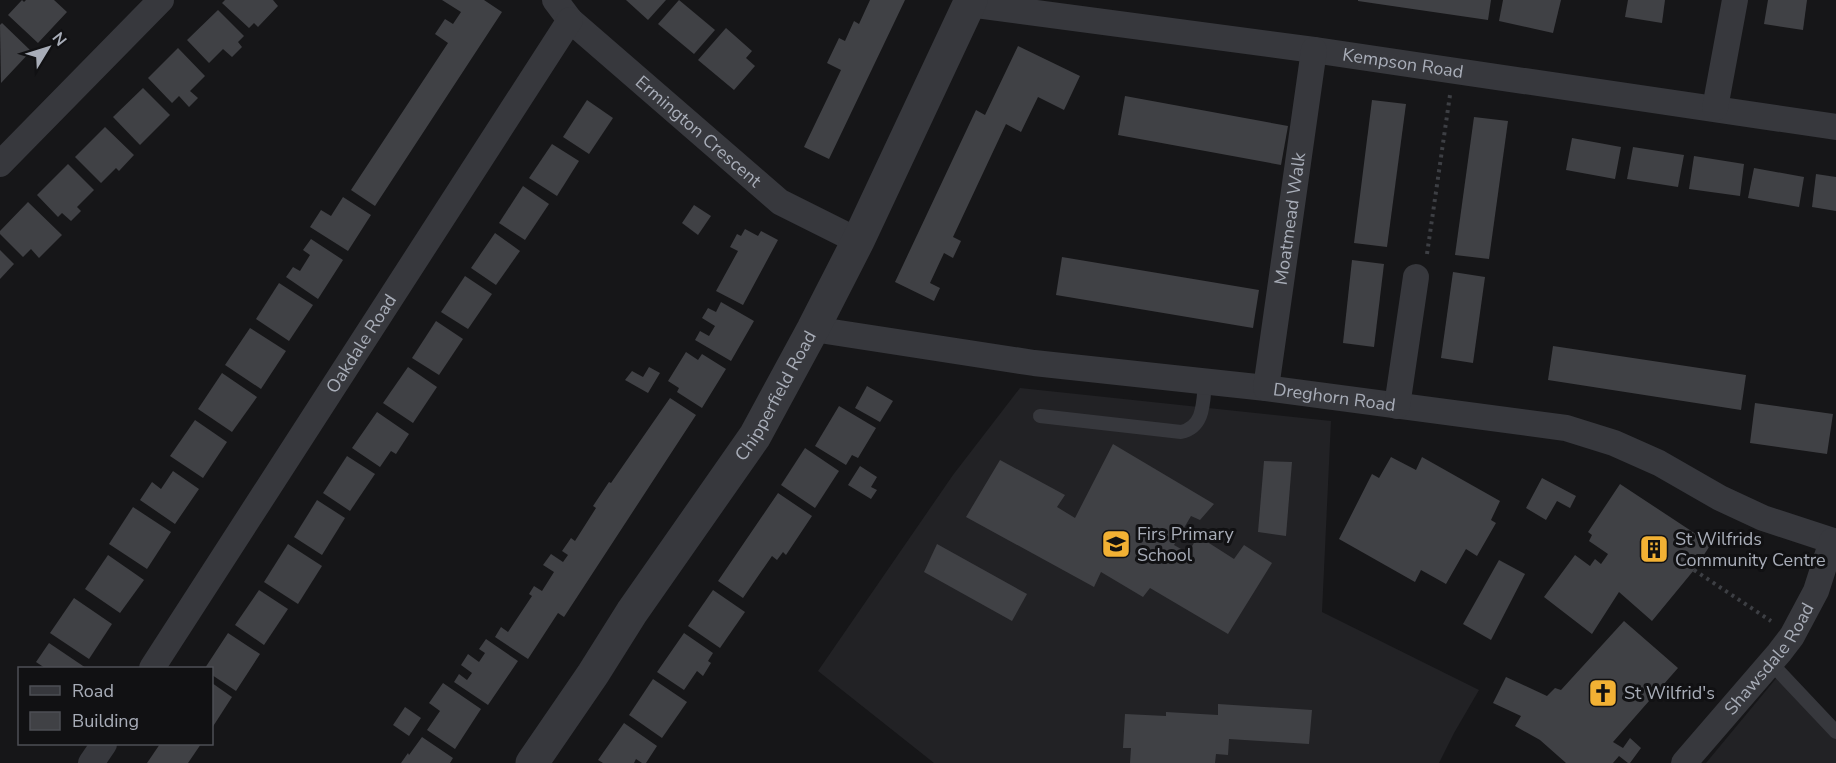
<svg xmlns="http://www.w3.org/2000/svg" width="1836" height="763" font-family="'Nunito Sans',sans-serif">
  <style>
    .built { fill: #222225 }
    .building { fill: #404145 }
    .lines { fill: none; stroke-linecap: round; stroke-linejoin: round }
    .path { stroke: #3d3f44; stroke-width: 4; stroke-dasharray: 3 4.5; stroke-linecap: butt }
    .service { stroke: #37383d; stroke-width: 14 }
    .minor { stroke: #37383d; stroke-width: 26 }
    .tertiary { stroke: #37383d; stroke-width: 33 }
    .labels { text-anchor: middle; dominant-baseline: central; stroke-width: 6; stroke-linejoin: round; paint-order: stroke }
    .street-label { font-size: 18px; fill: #a8adb8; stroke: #111113 }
    .poi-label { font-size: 18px; fill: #a8adb8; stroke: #111113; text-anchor: start }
  </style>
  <rect width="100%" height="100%" fill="#161618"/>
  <g class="built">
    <polygon points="1020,388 1331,421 1322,612 1479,690 1454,733 1439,763 934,763 818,671 953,475"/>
    <polygon points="1784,669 1836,724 1836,763 1706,763"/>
  </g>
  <g class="building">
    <polygon points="22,0 24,2 26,0 54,0 67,12 38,43 8,15"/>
    <polygon points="225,0 273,0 278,6 258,27 254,23 249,28 222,3"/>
    <polygon points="442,0 484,0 502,12 375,206 351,190 448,43 435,34 445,19 453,24 461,12"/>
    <polygon points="626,0 666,0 648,20"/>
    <polygon points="679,0 715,30 694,54 658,24"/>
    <polygon points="870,0 905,0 829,159 804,147 841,70 827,63 839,38 845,41 854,21 859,24"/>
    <polygon points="1358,0 1491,0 1488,20 1358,1"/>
    <polygon points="1503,0 1561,0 1553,33 1499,21"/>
    <polygon points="1628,0 1665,0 1662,23 1625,17"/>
    <polygon points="1768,0 1807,0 1803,30 1764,24"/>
    <polygon points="218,10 244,36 238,42 242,47 232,57 223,49 209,63 187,40"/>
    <polygon points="2,23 31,51 1,83 0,25"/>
    <polygon points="726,28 752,51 746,58 755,66 734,90 698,60"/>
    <polygon points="1018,46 1080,76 1064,110 1038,97 1021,132 1006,124 953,237 961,241 953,258 944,253 930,283 940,288 934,301 895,282 976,110 985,115"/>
    <polygon points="178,48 205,76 190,91 198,98 189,107 179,96 172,103 148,78"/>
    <polygon points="143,88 170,115 140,145 113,117"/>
    <polygon points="1125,96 1288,126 1281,165 1118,135"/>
    <polygon points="587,100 613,118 589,154 563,137"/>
    <polygon points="1372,100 1406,104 1387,247 1354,243"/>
    <polygon points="1474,117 1508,121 1489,259 1455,255"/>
    <polygon points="105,127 134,155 119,171 116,168 101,183 75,157"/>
    <polygon points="1572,138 1621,147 1615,179 1566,170"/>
    <polygon points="552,144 579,161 557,196 529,178"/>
    <polygon points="1633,147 1684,155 1678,187 1627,179"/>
    <polygon points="1694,156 1744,164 1740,196 1689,189"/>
    <polygon points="68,164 94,190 77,207 81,211 71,221 62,213 58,217 37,195"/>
    <polygon points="1754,168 1804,177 1799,207 1748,198"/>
    <polygon points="1816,174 1836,177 1836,211 1812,207"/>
    <polygon points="523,186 549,204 525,240 499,223"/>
    <polygon points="343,197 371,215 348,251 310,227 321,210 331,216"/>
    <polygon points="28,202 62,235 39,258 31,249 23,257 0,234 0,231"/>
    <polygon points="694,205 711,216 698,235 682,223"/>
    <polygon points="745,229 758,236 761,231 778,240 743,305 716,291 738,251 730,247 737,234 741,236"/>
    <polygon points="495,233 520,251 496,285 471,268"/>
    <polygon points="311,239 343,260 318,299 286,277 293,267 300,271 310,255 303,250"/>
    <polygon points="0,250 14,264 0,279"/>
    <polygon points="1062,257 1259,290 1253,328 1056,295"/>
    <polygon points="1352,260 1384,264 1374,347 1343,343"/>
    <polygon points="1453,272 1485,277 1473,363 1441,358"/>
    <polygon points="465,276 492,294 468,329 441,312"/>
    <polygon points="279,283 313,305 289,341 256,319"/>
    <polygon points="721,302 754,321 731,361 695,340 700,331 709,336 715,326 702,318 708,308 716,312"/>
    <polygon points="436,321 463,339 439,375 412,358"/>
    <polygon points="250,328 286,351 261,389 225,365"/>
    <polygon points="1553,346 1746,375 1741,410 1548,380"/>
    <polygon points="686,352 698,360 702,354 726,369 702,408 677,392 679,388 668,381"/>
    <polygon points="408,367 437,387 413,423 383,403"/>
    <polygon points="649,367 660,373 648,393 625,380 632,371 643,377"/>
    <polygon points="222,373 257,397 232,432 198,409"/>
    <polygon points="867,386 893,401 880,422 855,408"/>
    <polygon points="670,398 696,415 564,617 558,613 528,659 495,637 501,627 508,632 532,596 529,594 534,586 542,591 554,572 543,565 551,554 563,562 568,555 562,551 571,538 575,541 596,508 593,506 609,482 611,483"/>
    <polygon points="1755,403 1833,414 1827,454 1750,443"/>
    <polygon points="839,406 876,428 858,458 852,455 846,465 815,446"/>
    <polygon points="377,412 409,434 396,454 391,451 380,467 352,448"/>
    <polygon points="195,420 227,442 203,478 170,456"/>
    <polygon points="1113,444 1214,504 1200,520 1191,516 1174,545 1188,553 1198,536 1234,559 1244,545 1272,563 1228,634 1150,588 1143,597 1101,572 1094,587 966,517 1000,460 1065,495 1057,507 1075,518"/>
    <polygon points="805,448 839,471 815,508 781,485"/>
    <polygon points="347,456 375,474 350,511 323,493"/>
    <polygon points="1391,457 1416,470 1422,457 1500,501 1491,520 1496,523 1477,556 1466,549 1446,584 1421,570 1415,582 1339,539 1372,474 1379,478"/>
    <polygon points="1264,461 1292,462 1286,536 1258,532"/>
    <polygon points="860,466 877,477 871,487 877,490 871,499 848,485"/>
    <polygon points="173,471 199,489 175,524 140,500 152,482 161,489"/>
    <polygon points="1542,478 1576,496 1570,508 1557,501 1546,520 1526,508"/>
    <polygon points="1620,484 1711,544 1694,570 1652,621 1619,592 1592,634 1544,597 1575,555 1590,566 1595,559 1601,564 1606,557 1608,554 1589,541 1592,535 1588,532"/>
    <polygon points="778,493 812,516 786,555 783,552 777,560 772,556 743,598 718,581"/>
    <polygon points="317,500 345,518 322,555 294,537"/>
    <polygon points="133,507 171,532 147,569 109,544"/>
    <polygon points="288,544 322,566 298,604 264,582"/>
    <polygon points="937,544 1027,594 1012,621 924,572"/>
    <polygon points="108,555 144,580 120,613 85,589"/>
    <polygon points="1499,560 1525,574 1491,640 1463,624"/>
    <polygon points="259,590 288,609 264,645 235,625"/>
    <polygon points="713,590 745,612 720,648 688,626"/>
    <polygon points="74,598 112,624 89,659 50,633"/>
    <polygon points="1624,621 1678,668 1613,742 1623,748 1630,738 1641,748 1630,763 1628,763 1619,756 1613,763 1566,763 1540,740 1515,726 1521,716 1493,703 1506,677 1547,696 1555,688 1561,690"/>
    <polygon points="228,633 260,654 236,691 212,675 212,668 205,668"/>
    <polygon points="684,633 713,653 708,661 711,663 703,676 697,671 684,690 657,672"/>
    <polygon points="486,639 518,661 488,705 454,682 459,674 467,680 472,673 461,665 468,654 479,662 485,653 479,649"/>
    <polygon points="49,643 86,668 45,668 36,662"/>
    <polygon points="653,679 687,702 662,738 629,715"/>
    <polygon points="212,683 232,697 212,728"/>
    <polygon points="443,683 481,709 455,749 427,730 440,711 429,703"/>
    <polygon points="1218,704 1312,710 1309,744 1229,739 1228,755 1216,754 1215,763 1130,763 1131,748 1123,748 1125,714 1166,716 1166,712 1218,715"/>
    <polygon points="405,707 421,718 409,736 393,725"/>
    <polygon points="624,723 657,746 646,763 642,763 636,759 634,763 603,763 598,760"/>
    <polygon points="422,737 453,758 450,763 401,763 408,753 409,755"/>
    <polygon points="160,744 201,744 188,763 147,763"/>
  </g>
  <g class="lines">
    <g class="path">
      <polyline points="1427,254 1450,95"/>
      <polyline points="1694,570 1771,621"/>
    </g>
    <g class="service">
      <path d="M1040,416l141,16c24,-5 22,-31 24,-50"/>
      <polyline points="1771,663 1836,732"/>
    </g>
    <g class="minor">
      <path id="s1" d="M555,0l15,20 210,182 78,39"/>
      <path id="s2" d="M969,4l345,46 522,77"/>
      <polyline points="1715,108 1735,0"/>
      <polyline points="0,164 161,0"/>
      <path id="s3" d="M813,329l221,34 232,25 300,40 48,15 45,20 61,35 43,20 73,24"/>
      <path id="s4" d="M1266,388l48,-338"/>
      <polyline points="1397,406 1416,277"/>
      <path id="s5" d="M152,668l418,-648"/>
      <polyline points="91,763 104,744"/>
      <path id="s6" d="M1684,763l95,-110 13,-17 24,-45 16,-50"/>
    </g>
    <path class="tertiary" id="s7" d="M532,763l61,-89 39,-62 123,-176 58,-107 45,-88 113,-241"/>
  </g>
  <defs>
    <g id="school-square" transform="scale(1.5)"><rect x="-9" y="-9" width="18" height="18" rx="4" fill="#f2b134" stroke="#111113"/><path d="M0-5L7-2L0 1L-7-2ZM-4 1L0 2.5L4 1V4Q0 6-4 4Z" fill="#111"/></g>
    <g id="building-square" transform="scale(1.5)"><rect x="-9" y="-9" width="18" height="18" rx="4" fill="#f2b134" stroke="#111113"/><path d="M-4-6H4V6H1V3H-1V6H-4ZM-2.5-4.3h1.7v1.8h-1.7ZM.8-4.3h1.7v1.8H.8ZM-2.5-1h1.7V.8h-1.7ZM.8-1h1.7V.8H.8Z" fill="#111"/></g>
    <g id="church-square" transform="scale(1.5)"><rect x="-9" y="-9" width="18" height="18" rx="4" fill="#f2b134" stroke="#111113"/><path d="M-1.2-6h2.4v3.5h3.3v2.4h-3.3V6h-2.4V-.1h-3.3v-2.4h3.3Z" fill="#111"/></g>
  </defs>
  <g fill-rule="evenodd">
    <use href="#school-square" x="1116" y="544"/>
    <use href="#building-square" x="1654" y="549"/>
    <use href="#church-square" x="1603" y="693"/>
  </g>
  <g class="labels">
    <g class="street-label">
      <text stroke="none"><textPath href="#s2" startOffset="438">Kempson Road</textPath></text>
      <text stroke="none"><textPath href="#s1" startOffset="195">Ermington Crescent</textPath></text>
      <text stroke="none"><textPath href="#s4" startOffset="171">Moatmead Walk</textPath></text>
      <text stroke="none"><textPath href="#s5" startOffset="386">Oakdale Road</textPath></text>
      <text stroke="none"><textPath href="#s7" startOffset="441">Chipperfield Road</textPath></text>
      <text stroke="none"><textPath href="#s3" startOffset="526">Dreghorn Road</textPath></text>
      <text stroke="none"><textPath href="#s6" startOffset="135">Shawsdale Road</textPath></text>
    </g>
    <g class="poi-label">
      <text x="1137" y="534">Firs Primary<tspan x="1137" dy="21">School</tspan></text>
      <text x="1675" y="539">St Wilfrids<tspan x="1675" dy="21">Community Centre</tspan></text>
      <text x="1624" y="693">St Wilfrid's</text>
    </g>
  </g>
  <rect x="18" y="667" width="195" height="78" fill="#111113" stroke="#4d4f55" stroke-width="1.5"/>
  <rect x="30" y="686" width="30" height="9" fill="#37383d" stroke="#4d4f55" stroke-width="1.5"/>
  <text x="72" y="697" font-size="18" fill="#a8adb8">Road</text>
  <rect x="30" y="712" width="30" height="18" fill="#404145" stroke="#4d4f55" stroke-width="1.5"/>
  <text x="72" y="727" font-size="18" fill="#a8adb8">Building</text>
  <g transform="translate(48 48) rotate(52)" stroke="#111113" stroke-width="4.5" paint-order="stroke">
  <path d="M0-4.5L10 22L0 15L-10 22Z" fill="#a8adb8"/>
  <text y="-9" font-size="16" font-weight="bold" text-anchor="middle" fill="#a8adb8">N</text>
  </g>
</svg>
